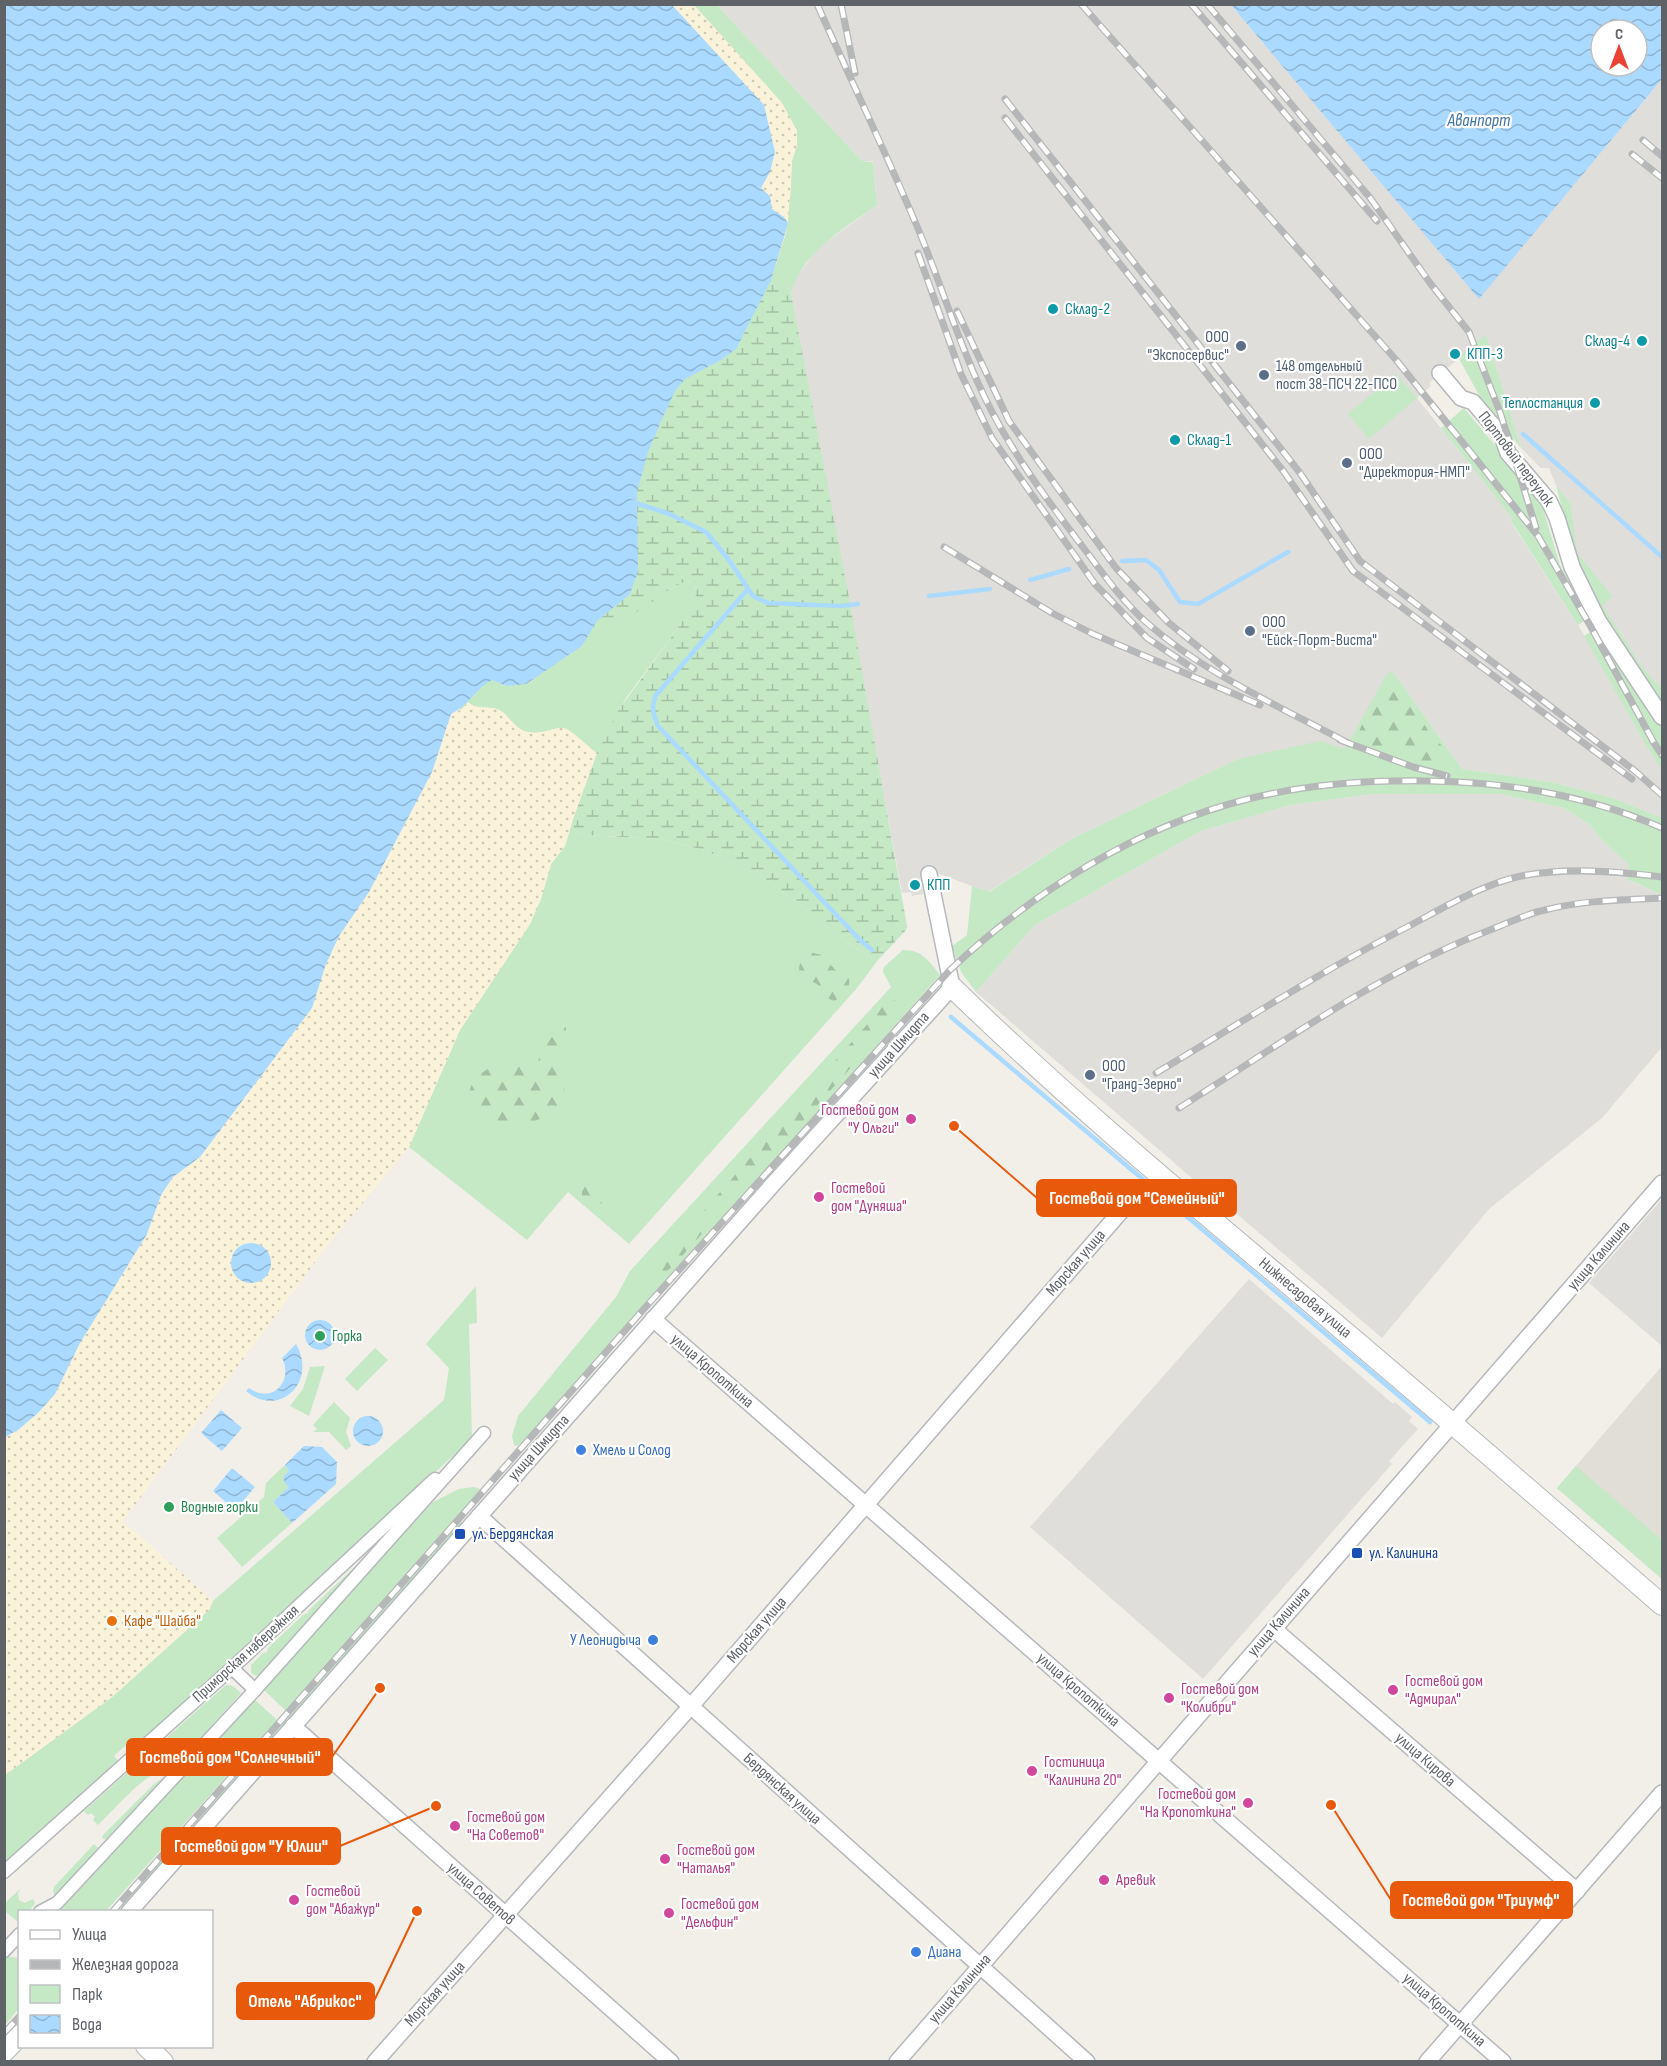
<svg xmlns="http://www.w3.org/2000/svg" width="1667" height="2066" font-family="'Sofia Sans Condensed',sans-serif">
  <style>
    .industrial { fill: #e0deda }
    .education { fill: #e1ded6 }
    .green { fill: #c5e8c5 }
    .forest { fill: url(#forest-firs) }
    .wetland { fill: url(#wetland-marsh) }
    .sand { fill: url(#sand-dots) }
    .water { fill: url(#water-waves); fill-rule: evenodd }
    .lines { fill: none; stroke-linecap: round; stroke-linejoin: round }
    .stream { stroke: #aadaff; stroke-width: 4.5 }
    .pedestrian-casing { stroke: #b5b8bc; stroke-width: 15 }
    .minor-casing { stroke: #b5b8bc; stroke-width: 18 }
    .tertiary-casing { stroke: #b5b8bc; stroke-width: 22 }
    .pedestrian { stroke: #fff; stroke-width: 12 }
    .minor { stroke: #fff; stroke-width: 15 }
    .tertiary { stroke: #fff; stroke-width: 20 }
    .rail-casing { stroke: #b6b7b8; stroke-width: 7 }
    .rail { stroke: #fff; stroke-width: 4.5; stroke-dasharray: 14; stroke-linecap: butt }
    .culture-dot { fill: #0f9aa8; stroke: #fff; stroke-width: 2 }
    .service-dot { fill: #5c6f8a; stroke: #fff; stroke-width: 2 }
    .hotel-dot { fill: #d1479c; stroke: #fff; stroke-width: 2 }
    .leisure-dot { fill: #2e9e5b; stroke: #fff; stroke-width: 2 }
    .shop-dot { fill: #3f7fe0; stroke: #fff; stroke-width: 2 }
    .transit-dot { fill: #1a4fb4; stroke: #fff; stroke-width: 2 }
    .food-dot { fill: #e8710a; stroke: #fff; stroke-width: 2 }
    .labels { text-anchor: middle; dominant-baseline: central; stroke-width: 4.5; stroke-linejoin: round; paint-order: stroke }
    .culture-label { font-size: 16px; fill: #0d838f; stroke: #fff; text-anchor: start }
    .service-label { font-size: 16px; fill: #4e5e75; stroke: #fff; text-anchor: start }
    .street-label { font-size: 16px; fill: #5f6368; stroke: #fff }
    .hotel-label { font-size: 16px; fill: #b23c85; stroke: #fff; text-anchor: start }
    .leisure-label { font-size: 16px; fill: #27864d; stroke: #fff; text-anchor: start }
    .shop-label { font-size: 16px; fill: #366cbe; stroke: #fff; text-anchor: start }
    .transit-label { font-size: 16px; fill: #164399; stroke: #fff; text-anchor: start }
    .food-label { font-size: 16px; fill: #c56008; stroke: #fff; text-anchor: start }
    .water-label { font-size: 18px; font-style: italic; fill: #4174aa; stroke: #fff }
    .leader { fill: none; stroke: #e8590c; stroke-width: 2 }
    .callout-dot { fill: #e8590c; stroke: #fff; stroke-width: 2 }
    .callout { fill: #e8590c; stroke: #e8590c; stroke-width: 2 }
    .callout-label { font-size: 18px; text-anchor: middle; font-weight: bold; fill: #fff }
  </style>
  <defs>
    <pattern id="forest-firs" width="22" height="20" patternUnits="userSpaceOnUse" patternTransform="scale(1.5)"><rect width="22" height="20" fill="#c5e8c5"/><path d="M5 1l3.5 6h-7zM16 11l3.5 6h-7z" fill="#a3c0a4"/></pattern>
    <pattern id="wetland-marsh" width="20" height="14" patternUnits="userSpaceOnUse" patternTransform="scale(1.5)"><rect width="20" height="14" fill="#c5e8c5"/><path d="M1 5h8M5 5V1M11 12h8M15 12V8" fill="none" stroke="#a3c0a4"/></pattern>
    <pattern id="sand-dots" width="8" height="8" patternUnits="userSpaceOnUse" patternTransform="scale(1.5)"><rect width="8" height="8" fill="#fbf3d9"/><path d="M2 2h.1M6 6h.1" fill="none" stroke="#cec8b4" stroke-width="1.8" stroke-linecap="round"/></pattern>
    <pattern id="water-waves" width="16" height="10" patternUnits="userSpaceOnUse" patternTransform="scale(1.5)"><rect width="16" height="10" fill="#aadaff"/><path d="M0 5q4-4 8 0t8 0" fill="none" stroke="#8eb4d2"/></pattern>
  </defs>
  <rect width="100%" height="100%" fill="#f1efe8"/>
  <g class="industrial">
    <polygon points="717,5 1231,5 1479,298 1662,79 1662,689 1639,663 1602,606 1611,596 1576,553 1571,504 1556,485 1549,468 1541,468 1521,448 1486,336 1429,383 1431,386 1417,398 1514,520 1511,522 1583,633 1647,747 1662,770 1662,818 1613,798 1551,782 1462,769 1393,672 1345,750 1238,759 1073,838 988,892 937,873 920,876 923,894 912,896 911,892 902,893 791,293 796,278 818,248 877,205 873,161 862,161"/>
    <polygon points="1373,794 1500,794 1564,808 1590,825 1602,840 1629,865 1629,881 1661,894 1662,900 1662,1047 1602,1118 1489,1209 1382,1338 1203,1185 1200,1185 976,992 1035,925 1201,831 1291,805"/>
    <polygon points="1661,1200 1662,1200 1662,1346 1589,1283"/>
    <polygon points="1249,1279 1393,1404 1395,1402 1412,1417 1409,1421 1418,1429 1389,1461 1392,1464 1203,1679 1030,1527"/>
  </g>
  <polygon class="education" points="1662,1366 1662,1579 1557,1488"/>
  <g class="green">
    <path d="M694,5h23l145,156 11,1 4,43c-33,24 -74,46 -86,88l-6,-10h-11l-3,-3 15,-47 5,-45 1,-27 5,-16v-14l-15,-28z"/>
    <polygon points="1486,335 1521,448 1484,404 1458,357"/>
    <polygon points="1396,374 1417,398 1369,439 1348,414"/>
    <polygon points="1464,408 1540,499 1560,565 1589,618 1578,625 1511,521 1513,519 1441,428"/>
    <polygon points="1556,485 1571,504 1577,553 1612,596 1603,606 1639,663 1662,689 1662,703 1607,624 1573,552"/>
    <path d="M686,580l7,4 3,6v5l-7,14 -9,16 -54,73 -29,55c-8,-5 -27,-24 -33,-25 -12,-1 -21,7 -36,4 -13,-2 -19,-17 -29,-22 -10,-5 -22,1 -31,-8l18,-19 6,-3 15,6 19,-2 56,-38 15,-25 23,-1z"/>
    <polygon points="1596,628 1662,726 1662,770 1647,747 1584,636"/>
    <polygon points="1393,672 1462,769 1551,782 1613,798 1662,818 1662,900 1661,894 1628,880 1629,865 1602,840 1590,825 1564,808 1500,794 1373,794 1291,805 1201,831 1035,925 976,992 961,972 952,946 967,935 972,886 989,892 1073,838 1238,759 1320,741 1345,749 1387,673"/>
    <polygon points="574,816 574,830 584,835 660,839 700,849 719,856 761,877 779,889 845,941 877,961 857,988 629,1244 568,1192 527,1240 409,1147 460,1030 530,924 541,899 551,864 565,846"/>
    <path d="M903,950c18,-1 27,12 37,25l-416,466 -7,5 -3,-1 -2,-9 6,-20 98,-119 14,-26 261,-284 -8,-15 1,-5z"/>
    <polygon points="476,1286 477,1323 469,1324 472,1438 229,1665 131,1752 125,1746 114,1756 119,1762 5,1865 5,1775 112,1697 209,1610 213,1601 444,1400 449,1368 426,1344"/>
    <polygon points="375,1348 388,1360 357,1391 345,1379"/>
    <polygon points="325,1366 309,1416 290,1406 303,1389 310,1367"/>
    <polygon points="334,1402 350,1418 346,1432 351,1446 346,1450 329,1432 313,1432 317,1429 313,1425"/>
    <polygon points="285,1465 289,1471 289,1487 273,1502 292,1523 242,1567 217,1538 264,1497 266,1483"/>
    <polygon points="1576,1466 1662,1540 1662,1579 1557,1488"/>
    <polygon points="474,1487 482,1490 286,1711 262,1688 433,1502 459,1489"/>
    <polygon points="461,1519 462,1525 289,1718 287,1716"/>
    <polygon points="362,1560 364,1562 261,1674 256,1676 251,1673 251,1665 263,1653 267,1652 268,1648 303,1615 308,1613 309,1610"/>
    <path d="M226,1685l7,1 8,7 -63,70c-33,8 -57,40 -80,62l-5,-5 2,-3 -4,-4 -3,2 -4,-4z"/>
    <polygon points="254,1699 277,1720 106,1911 57,1912"/>
    <polygon points="284,1719 286,1721 118,1911 113,1911"/>
    <polygon points="167,1775 169,1776 108,1841 102,1838 103,1835 154,1784"/>
    <polygon points="94,1844 100,1850 56,1897 53,1892 54,1887"/>
    <polygon points="21,1888 18,1893 19,1900 25,1903 33,1899 35,1903 29,1911 20,1912 18,1922 5,1911 5,1903"/>
    <polygon points="5,1956 19,1958 19,2008 5,2025"/>
  </g>
  <g class="forest">
    <path d="M1391,679l8,6 34,53 13,11 5,12 -1,4 -13,1 -80,-25c0,-12 24,-56 34,-62z"/>
    <path d="M809,952l13,3 15,17 12,7c2,10 -6,18 -15,22 -12,-4 -9,-11 -17,-17 -4,-3 -10,-3 -14,-6 -8,-9 -2,-20 6,-26z"/>
    <polygon points="894,1000 903,1005 899,1014 673,1266 663,1274 654,1273 653,1270 657,1264 886,1003"/>
    <path d="M561,1024l5,3c0,8 -3,15 -3,23 0,17 6,33 -2,50 -6,12 -20,20 -33,23 -6,1 -12,4 -18,4 -39,2 -59,-43 -18,-60 5,-2 9,-4 13,-4 10,-1 17,6 26,6l5,-4 16,-36 4,-4z"/>
    <polygon points="587,1184 598,1188 605,1202 596,1205 582,1198 582,1188"/>
  </g>
  <path class="wetland" d="M788,223l-17,57 3,3 11,-1 6,11 59,310 57,323 -1,4 -29,31 -32,-20 -66,-52 -18,-12 -42,-21 -19,-7 -40,-10 -76,-4 -10,-5v-14l23,-63 21,-42 62,-86 16,-30v-6l-7,-8c-14,0 -50,34 -68,39 -7,2 -17,1 -24,2l-15,24 -56,38 -19,2 -15,-6 -6,3 -25,27 -23,-30z"/>
  <g class="sand">
    <path d="M672,5h22l88,98 15,28v14l-5,16 -4,62c-4,-7 -9,-8 -15,-13 -6,-6 -5,-16 -12,-22l9,-16 5,-20 -11,-47z"/>
    <path d="M468,702c9,9 20,3 31,8 10,5 16,20 29,22 15,3 24,-5 36,-4 6,1 26,20 33,25l-23,63 -9,30 -14,18 -10,35 -11,25 -70,106 -51,117 -82,99 -204,275 90,80 -4,9 -97,87 -107,78v-338l13,-7 37,-36 25,-51 67,-109 14,-39 12,-18 27,-20 34,-47 92,-146 13,-28 30,-44 63,-120 19,-59 10,-3z"/>
  </g>
  <g class="water">
    <path d="M5,4l667,1 92,100 11,47 -5,20 -9,16 9,8 2,13 12,8 4,6 -17,57 -35,69 -15,11 -36,19 -10,12 -13,28 -14,33 -11,40 1,79 -8,23 -33,27 -15,25 -56,38 -19,2 -15,-6c-16,8 -24,26 -41,34l-19,58 -63,120 -30,44 -13,28 -14,44 -112,149 -27,20 -12,18 -14,39 -67,109 -25,51 -17,19 -20,17 -13,7z"/>
    <path d="M1231,5h431v74l-183,220zM1601,30h36v36h-36z"/>
    <circle cx="251" cy="1263" r="20"/>
    <circle cx="320" cy="1335" r="15"/>
    <path d="M296,1344c22,38 -17,75 -50,47l3,-3c23,17 45,-7 33,-30z"/>
    <polygon points="221,1410 242,1428 222,1451 201,1433"/>
    <circle cx="368" cy="1431" r="15"/>
    <polygon points="304,1446 322,1447 337,1462 336,1484 292,1523 273,1502 289,1487 284,1482 284,1476 289,1471 285,1465"/>
    <polygon points="232,1468 255,1487 235,1510 213,1491"/>
  </g>
  <g class="lines">
    <g class="stream">
      <polyline points="1523,434 1662,557"/>
      <polyline points="632,502 667,513 706,532 729,560 753,596 768,603 840,606 858,604"/>
      <polyline points="1122,561 1146,560 1159,570 1180,602 1198,604 1288,552"/>
      <polyline points="1030,580 1069,569"/>
      <path d="M748,589l-92,106c-5,12 -3,19 2,31l202,214 12,10"/>
      <polyline points="929,596 990,589"/>
      <polyline points="951,1017 1430,1422"/>
    </g>
    <g class="pedestrian-casing">
      <g id="pedestrian">
        <polyline points="232,1668 255,1690"/>
        <polyline points="4,1872 232,1668 435,1479"/>
        <polyline points="40,1912 57,1903 255,1690 484,1433"/>
        <polyline points="4,1951 20,1934"/>
      </g>
    </g>
    <g class="minor-casing">
      <g id="minor">
        <polyline points="1440,373 1461,398 1473,402 1502,436 1508,453 1549,501 1557,518 1572,567 1599,622 1662,717"/>
        <polyline points="653,1319 1503,2062"/>
        <polyline points="479,1516 1087,2062"/>
        <polyline points="1274,1629 1577,1891"/>
        <polyline points="293,1726 671,2062"/>
        <polyline points="129,1912 774,1183 952,987 929,874"/>
        <polyline points="375,2062 691,1706 1136,1194"/>
        <polyline points="897,2062 1662,1183"/>
        <polyline points="1427,2062 1662,1793"/>
      </g>
    </g>
    <g class="tertiary-casing">
      <g id="tertiary">
        <path d="M952,987c121,118 251,225 380,334 111,94 221,189 330,284"/>
        <polyline points="146,2046 163,2062"/>
        <polyline points="4,2052 20,2035"/>
      </g>
    </g>
    <use href="#pedestrian" class="pedestrian"/>
    <use href="#minor" class="minor"/>
    <use href="#tertiary" class="tertiary"/>
    <g class="rail-casing">
      <g id="rail">
        <path d="M817,4c33,74 68,147 99,220 25,58 42,119 70,176 25,51 59,97 93,142 21,27 41,57 67,80 59,52 133,84 202,121"/>
        <polyline points="841,4 855,73"/>
        <polyline points="1081,4 1397,361 1538,536 1591,627 1654,743 1662,755"/>
        <polyline points="1191,4 1377,221"/>
        <polyline points="1207,4 1371,199 1430,283 1469,332 1501,415 1536,528"/>
        <polyline points="1005,99 1300,473 1360,561 1635,771 1662,795"/>
        <polyline points="1005,118 1284,472 1353,571 1632,779"/>
        <polyline points="1643,140 1662,156"/>
        <polyline points="1632,154 1662,178"/>
        <polyline points="918,253 961,374 992,438 1095,584 1147,638 1194,669"/>
        <polyline points="957,311 1009,421 1116,568 1169,623 1228,671"/>
        <polyline points="944,547 1052,613 1093,634 1260,705"/>
        <polyline points="1340,740 1413,767 1447,776"/>
        <path d="M1156,1073c84,-50 166,-102 253,-147 34,-18 74,-42 112,-50 46,-9 96,-5 141,1"/>
        <path d="M1179,1108c100,-63 201,-136 311,-178 18,-7 36,-16 55,-20 38,-10 79,-10 117,-12"/>
        <path d="M112,1912l539,-611 298,-330c83,-79 187,-144 299,-172 60,-15 119,-19 180,-18 80,1 161,15 234,47"/>
        <polyline points="4,2033 20,2016"/>
      </g>
    </g>
    <use href="#rail" class="rail"/>
  </g>
  <g class="culture-dot">
    <circle cx="1053" cy="309" r="6"/>
    <circle cx="1642" cy="341" r="6"/>
    <circle cx="1455" cy="354" r="6"/>
    <circle cx="1595" cy="403" r="6"/>
    <circle cx="1175" cy="440" r="6"/>
    <circle cx="915" cy="885" r="6"/>
  </g>
  <g class="service-dot">
    <circle cx="1241" cy="346" r="6"/>
    <circle cx="1264" cy="375" r="6"/>
    <circle cx="1347" cy="463" r="6"/>
    <circle cx="1250" cy="631" r="6"/>
    <circle cx="1090" cy="1075" r="6"/>
  </g>
  <g class="hotel-dot">
    <circle cx="911" cy="1119" r="6"/>
    <circle cx="819" cy="1197" r="6"/>
    <circle cx="1393" cy="1690" r="6"/>
    <circle cx="1169" cy="1698" r="6"/>
    <circle cx="1032" cy="1771" r="6"/>
    <circle cx="1248" cy="1803" r="6"/>
    <circle cx="455" cy="1826" r="6"/>
    <circle cx="665" cy="1859" r="6"/>
    <circle cx="1104" cy="1880" r="6"/>
    <circle cx="294" cy="1900" r="6"/>
    <circle cx="669" cy="1913" r="6"/>
  </g>
  <g class="leisure-dot">
    <circle cx="320" cy="1336" r="6"/>
    <circle cx="169" cy="1507" r="6"/>
  </g>
  <g class="shop-dot">
    <circle cx="581" cy="1450" r="6"/>
    <circle cx="653" cy="1640" r="6"/>
    <circle cx="916" cy="1952" r="6"/>
  </g>
  <g class="transit-dot">
    <rect x="454" y="1528" width="12" height="12" rx="3"/>
    <rect x="1351" y="1547" width="12" height="12" rx="3"/>
  </g>
  <circle class="food-dot" cx="112" cy="1621" r="6"/>
  <g class="labels">
    <g class="culture-label">
      <text x="1065" y="309">Склад-2</text>
      <text x="1630" y="341" text-anchor="end">Склад-4</text>
      <text x="1467" y="354">КПП-3</text>
      <text x="1583" y="403" text-anchor="end">Теплостанция</text>
      <text x="1187" y="440">Склад-1</text>
      <text x="927" y="885">КПП</text>
    </g>
    <g class="service-label">
      <text x="1229" y="337" text-anchor="end">ООО<tspan x="1229" dy="18">"Экспосервис"</tspan></text>
      <text x="1276" y="366">148 отдельный<tspan x="1276" dy="18">пост 38-ПСЧ 22-ПСО</tspan></text>
      <text x="1359" y="454">ООО<tspan x="1359" dy="18">"Директория-НМП"</tspan></text>
      <text x="1262" y="622">ООО<tspan x="1262" dy="18">"Ейск-Порт-Виста"</tspan></text>
      <text x="1102" y="1066">ООО<tspan x="1102" dy="18">"Гранд-Зерно"</tspan></text>
    </g>
    <g class="street-label">
      <text transform="translate(1516 459) rotate(53)">Портовый переулок</text>
      <text transform="translate(899 1045) rotate(-48)">улица Шмидта</text>
      <text transform="translate(1599 1256) rotate(-49)">улица Калинина</text>
      <text transform="translate(1076 1263) rotate(-49)">Морская улица</text>
      <text transform="translate(1305 1298) rotate(40)">Нижнесадовая улица</text>
      <text transform="translate(712 1371) rotate(41)">улица Кропоткина</text>
      <text transform="translate(539 1448) rotate(-48)">улица Шмидта</text>
      <text transform="translate(1279 1622) rotate(-49)">улица Калинина</text>
      <text transform="translate(757 1630) rotate(-49)">Морская улица</text>
      <text transform="translate(246 1654) rotate(-42)">Приморская набережная</text>
      <text transform="translate(1078 1690) rotate(41)">улица Кропоткина</text>
      <text transform="translate(1425 1760) rotate(41)">улица Кирова</text>
      <text transform="translate(782 1789) rotate(42)">Бердянская улица</text>
      <text transform="translate(481 1894) rotate(42)">улица Советов</text>
      <text transform="translate(960 1989) rotate(-49)">улица Калинина</text>
      <text transform="translate(435 1994) rotate(-48)">Морская улица</text>
      <text transform="translate(1444 2010) rotate(41)">улица Кропоткина</text>
    </g>
    <g class="hotel-label">
      <text x="899" y="1110" text-anchor="end">Гостевой дом<tspan x="899" dy="18">"У Ольги"</tspan></text>
      <text x="831" y="1188">Гостевой<tspan x="831" dy="18">дом "Дуняша"</tspan></text>
      <text x="1405" y="1681">Гостевой дом<tspan x="1405" dy="18">"Адмирал"</tspan></text>
      <text x="1181" y="1689">Гостевой дом<tspan x="1181" dy="18">"Колибри"</tspan></text>
      <text x="1044" y="1762">Гостиница<tspan x="1044" dy="18">"Калинина 20"</tspan></text>
      <text x="1236" y="1794" text-anchor="end">Гостевой дом<tspan x="1236" dy="18">"На Кропоткина"</tspan></text>
      <text x="467" y="1817">Гостевой дом<tspan x="467" dy="18">"На Советов"</tspan></text>
      <text x="677" y="1850">Гостевой дом<tspan x="677" dy="18">"Наталья"</tspan></text>
      <text x="1116" y="1880">Аревик</text>
      <text x="306" y="1891">Гостевой<tspan x="306" dy="18">дом "Абажур"</tspan></text>
      <text x="681" y="1904">Гостевой дом<tspan x="681" dy="18">"Дельфин"</tspan></text>
    </g>
    <g class="leisure-label">
      <text x="332" y="1336">Горка</text>
      <text x="181" y="1507">Водные горки</text>
    </g>
    <g class="shop-label">
      <text x="593" y="1450">Хмель и Солод</text>
      <text x="641" y="1640" text-anchor="end">У Леонидыча</text>
      <text x="928" y="1952">Диана</text>
    </g>
    <g class="transit-label">
      <text x="472" y="1534">ул. Бердянская</text>
      <text x="1369" y="1553">ул. Калинина</text>
    </g>
    <g class="food-label">
      <text x="124" y="1621">Кафе "Шайба"</text>
    </g>
    <g class="water-label">
      <text x="1479" y="120">Аванпорт</text>
    </g>
  </g>
  <path class="leader" d="M954 1126L1037 1198M380 1688L332 1757M436 1806L340 1846M1331 1805L1391 1900M417 1911L374 2001"/>
  <g class="callout-dot">
    <circle cx="954" cy="1126" r="6"/>
    <circle cx="380" cy="1688" r="6"/>
    <circle cx="436" cy="1806" r="6"/>
    <circle cx="1331" cy="1805" r="6"/>
    <circle cx="417" cy="1911" r="6"/>
  </g>
  <g class="callout">
    <rect x="1037" y="1180" width="199" height="36" rx="6"/>
    <rect x="127" y="1739" width="205" height="36" rx="6"/>
    <rect x="162" y="1828" width="178" height="36" rx="6"/>
    <rect x="1391" y="1882" width="181" height="36" rx="6"/>
    <rect x="237" y="1983" width="137" height="36" rx="6"/>
  </g>
  <g class="callout-label">
    <text x="1137" y="1204">Гостевой дом "Семейный"</text>
    <text x="230" y="1763">Гостевой дом "Солнечный"</text>
    <text x="251" y="1852">Гостевой дом "У Юлии"</text>
    <text x="1481" y="1906">Гостевой дом "Триумф"</text>
    <text x="305" y="2007">Отель "Абрикос"</text>
  </g>
  <rect width="1667" height="2066" fill="none" stroke="#5f6368" stroke-width="12"/>
  <rect x="18" y="1910" width="195" height="138" fill="#ffffff" stroke="#bfc1c3" stroke-width="1.5"/>
  <rect x="30" y="1930" width="30" height="9" fill="#ffffff" stroke="#bfc1c3" stroke-width="1.5"/>
  <text x="72" y="1940" font-size="18" fill="#5f6368">Улица</text>
  <rect x="30" y="1960" width="30" height="9" fill="#b6b7b8" stroke="#bfc1c3" stroke-width="1.5"/>
  <text x="72" y="1970" font-size="18" fill="#5f6368">Железная дорога</text>
  <rect x="30" y="1985" width="30" height="18" fill="#c5e8c5" stroke="#bfc1c3" stroke-width="1.5"/>
  <text x="72" y="2000" font-size="18" fill="#5f6368">Парк</text>
  <rect x="30" y="2015" width="30" height="18" fill="url(#water-waves)" stroke="#bfc1c3" stroke-width="1.5"/>
  <text x="72" y="2030" font-size="18" fill="#5f6368">Вода</text>
  <g transform="translate(1619 48)"><circle r="28" fill="#ffffff" stroke="#bfc1c3" stroke-width="1.5"/>
  <path d="M0-4.5L10 22L0 15L-10 22Z" fill="#ea4335"/>
  <text y="-9" font-size="16" font-weight="bold" text-anchor="middle" fill="#5f6368">С</text>
  </g>
</svg>
